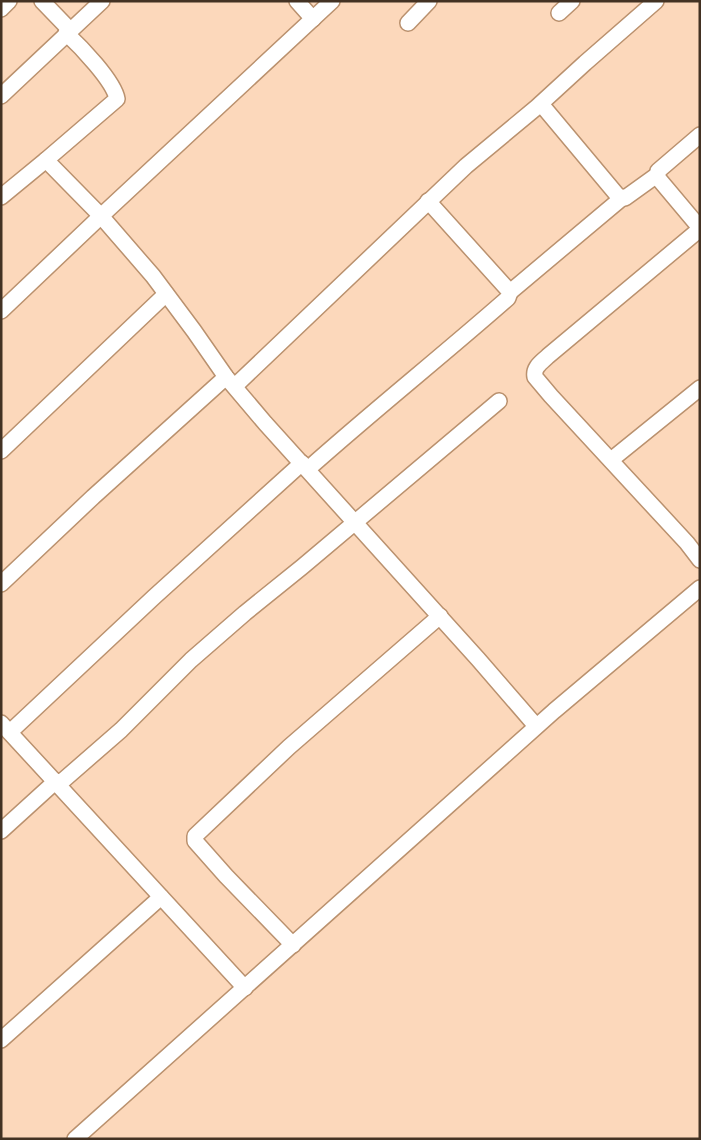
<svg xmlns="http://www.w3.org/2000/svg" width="701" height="1140" font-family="'Source Sans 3',sans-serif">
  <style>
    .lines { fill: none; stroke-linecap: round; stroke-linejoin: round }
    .minor-casing { stroke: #ba916e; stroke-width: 18 }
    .minor { stroke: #fff; stroke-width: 15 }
  </style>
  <rect width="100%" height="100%" fill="#fcd8bb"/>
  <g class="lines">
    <g class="minor-casing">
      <g id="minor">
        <polyline points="42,1 70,30"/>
        <polyline points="297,1 313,19"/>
        <polyline points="1,9 9,1"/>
        <polyline points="559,13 572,1"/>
        <polyline points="408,23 429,1"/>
        <path d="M66,33c14,13 48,48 51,66l-71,61 55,56 52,60 41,55 32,46 39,46 213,236 58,67"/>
        <polyline points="1,96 102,1"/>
        <polyline points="541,104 618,196 625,198 657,175"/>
        <polyline points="700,135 658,171 658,178 700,228"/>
        <polyline points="1,197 46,160"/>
        <path d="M700,229l-152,127c-6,6 -15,11 -13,21l16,19 136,147 13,17"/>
        <polyline points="510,292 622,198"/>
        <polyline points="1,311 101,216 332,1"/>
        <polyline points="235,386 466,166 537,107 585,63 656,1"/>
        <polyline points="1,451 166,294"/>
        <polyline points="611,460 700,388"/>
        <path d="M308,469c65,-58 134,-113 200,-171l2,-6 -82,-91"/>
        <polyline points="1,584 93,497 226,377"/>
        <polyline points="1,723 245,988"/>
        <polyline points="10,732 154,597 302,463"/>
        <polyline points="59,784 121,730 191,660 245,613 302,567 499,401"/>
        <polyline points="1,831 56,781"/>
        <polyline points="293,945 226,876 195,841 195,836 289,747 440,616"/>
        <polyline points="1,1040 161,897"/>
        <polyline points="75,1139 554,711 700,588"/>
      </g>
    </g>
    <use href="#minor" class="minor"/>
  </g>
  <rect width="701" height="1140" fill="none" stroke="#433223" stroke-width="5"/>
</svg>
